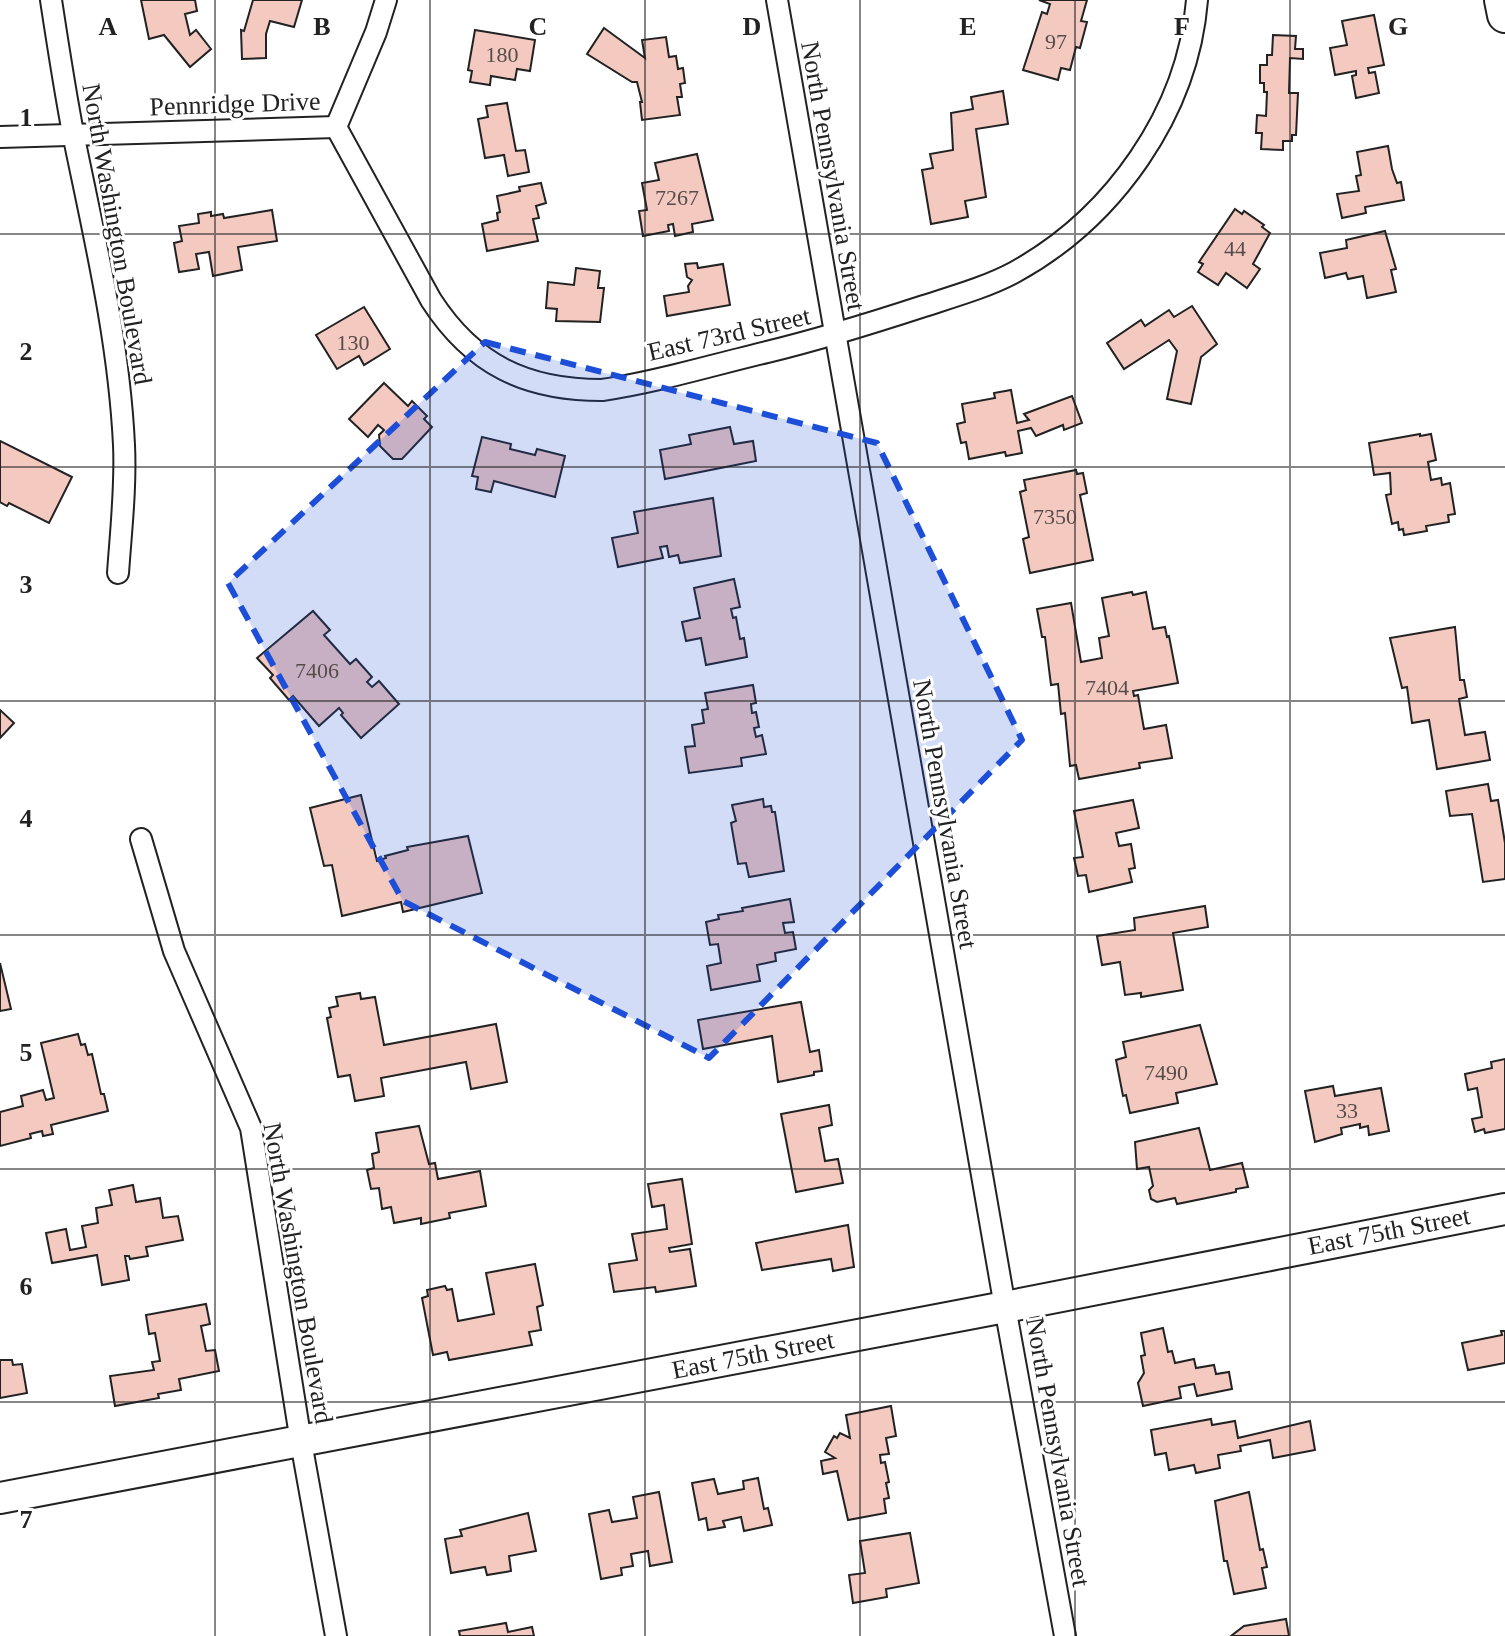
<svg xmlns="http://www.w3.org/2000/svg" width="1505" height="1636" font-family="Georgia,serif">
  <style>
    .building { fill: #f3c9c0; stroke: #222; stroke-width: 2 }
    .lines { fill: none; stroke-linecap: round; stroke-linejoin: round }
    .street-casing { stroke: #222; stroke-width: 24 }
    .secondary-casing { stroke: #222; stroke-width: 34 }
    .primary-casing { stroke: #222; stroke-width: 38 }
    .street { stroke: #fff; stroke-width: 20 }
    .secondary { stroke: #fff; stroke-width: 30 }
    .primary { stroke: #fff; stroke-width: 34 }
    .marked { fill: #1d4ed8; fill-opacity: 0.2; stroke: #1d4ed8; stroke-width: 6; stroke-dasharray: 16 10; stroke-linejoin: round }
    .grid { fill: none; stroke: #222; stroke-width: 2; stroke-opacity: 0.55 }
    .labels { text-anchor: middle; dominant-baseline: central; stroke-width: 6; stroke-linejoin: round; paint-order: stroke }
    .number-label { font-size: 22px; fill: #564c4a }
    .street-label { font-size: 26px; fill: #222; stroke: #fff }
    .grid-label { font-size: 26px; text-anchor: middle; font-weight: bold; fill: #222; stroke: #fff; stroke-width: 6; stroke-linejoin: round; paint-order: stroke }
  </style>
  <rect width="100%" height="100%" fill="#fff"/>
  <g class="building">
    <polygon points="141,0 195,0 197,11 185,14 190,35 196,30 211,49 190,67 164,35 149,39"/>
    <polygon points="253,0 302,0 294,27 270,21 266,34 266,58 242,59 241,30 244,31"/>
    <polygon points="1039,0 1087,0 1081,21 1087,22 1080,48 1076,47 1070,70 1061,68 1058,80 1023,70 1042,12 1047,14 1050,4"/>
    <polygon points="1374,15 1384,65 1368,68 1369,73 1375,72 1379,93 1356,98 1352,76 1356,75 1356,71 1335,75 1330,48 1347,45 1342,21"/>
    <polygon points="604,28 645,58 642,40 666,37 669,57 676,56 678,69 683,68 685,83 680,84 682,97 677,97 680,115 642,120 640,102 642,102 637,82 632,82 587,54"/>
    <polygon points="475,30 535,40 530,71 517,69 515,80 491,76 490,85 470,82 472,71 468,70"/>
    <polygon points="1273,35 1296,36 1295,49 1303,49 1303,59 1290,58 1289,93 1298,93 1296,135 1292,135 1292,141 1283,141 1283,150 1261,149 1262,133 1256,133 1257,115 1266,116 1267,92 1264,92 1264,83 1260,83 1260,65 1267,65 1267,55 1272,55"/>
    <polygon points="1003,91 1008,124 976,129 986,197 965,201 968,217 931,224 922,170 933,168 930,154 953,150 951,113 973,109 971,97"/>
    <polygon points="507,103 516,151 525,150 529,172 508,176 504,155 485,158 478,119 488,117 486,106"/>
    <polygon points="1388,146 1392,169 1397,183 1401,182 1404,200 1365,207 1366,213 1342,218 1337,194 1359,191 1356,176 1361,175 1357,152"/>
    <polygon points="697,154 713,220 692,224 693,232 675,236 673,224 668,225 669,231 643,236 639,211 647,210 642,183 659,180 655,163"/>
    <polygon points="541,183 546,203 536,206 539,218 533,219 538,241 487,251 482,224 498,220 497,213 500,212 497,196 520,191 519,187"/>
    <polygon points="1235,209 1242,214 1244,211 1264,225 1262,227 1270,233 1253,264 1260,269 1247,288 1226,273 1218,285 1198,272 1203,264 1199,262"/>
    <polygon points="272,210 277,241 238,247 242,270 213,276 209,252 196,254 199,269 179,272 174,243 182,241 179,226 199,223 198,214 211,212 211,216 223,214 224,218"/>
    <polygon points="1385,231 1396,269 1391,270 1396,292 1367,298 1363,276 1348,279 1346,273 1325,278 1320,253 1347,248 1346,240"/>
    <polygon points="697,263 698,268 723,264 730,305 667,316 664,296 689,292 688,286 692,280 687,277 685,264"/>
    <polygon points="576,268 600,271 598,288 604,288 600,322 556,321 557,309 546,308 548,282 574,285"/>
    <polygon points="1192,306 1217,344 1201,357 1191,404 1167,399 1177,351 1169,340 1124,369 1107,343 1141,320 1145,326 1169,310 1174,317"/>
    <polygon points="364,307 390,349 364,365 359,356 337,369 316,335"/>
    <polygon points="384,383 408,406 412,401 427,416 424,419 432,427 402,459 393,459 380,446 379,435 384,430 378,425 368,437 349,419"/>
    <polygon points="1011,390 1017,423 1029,420 1024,414 1072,396 1082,423 1064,430 1063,425 1036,436 1031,428 1018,431 1022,453 1006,456 1005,452 969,459 966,442 961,443 957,424 965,422 962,404 995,398 994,393"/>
    <polygon points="730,427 734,444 753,441 756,461 665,479 660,450 691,444 689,435"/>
    <polygon points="1420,434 1420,436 1431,434 1436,460 1428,462 1431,480 1441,478 1442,485 1450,483 1455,514 1448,515 1449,522 1426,526 1427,531 1404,535 1403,529 1399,530 1398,522 1392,524 1386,495 1391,494 1390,473 1374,475 1369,443"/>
    <polygon points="482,437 511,444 510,449 535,455 537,449 565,456 555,497 494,481 491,492 476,489 478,477 472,476"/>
    <polygon points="0,441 72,477 49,523 9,503 7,506 0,502"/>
    <polygon points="1076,470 1077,474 1083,473 1087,493 1080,495 1093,560 1030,573 1023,539 1029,537 1020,492 1026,490 1024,480"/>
    <polygon points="713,498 721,556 680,563 678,555 669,557 667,546 660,547 663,558 618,567 612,538 638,533 634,512"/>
    <polygon points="734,579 740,607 731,609 733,618 736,617 740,639 744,638 747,657 706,665 701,638 686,641 682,622 700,618 694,588"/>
    <polygon points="1132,592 1133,595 1146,592 1153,629 1165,627 1167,637 1169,636 1178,683 1133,691 1134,696 1138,695 1144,729 1166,725 1172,758 1139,763 1140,768 1079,779 1076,765 1070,766 1065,713 1061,714 1058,684 1051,685 1045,637 1042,637 1037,609 1071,603 1081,662 1102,658 1099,638 1109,636 1102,598"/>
    <polygon points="313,611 330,630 324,635 350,664 356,659 372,677 367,682 372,687 379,681 399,704 361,738 341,715 343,713 339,708 319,726 293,696 289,700 270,678 273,675 257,658"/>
    <polygon points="1455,627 1460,680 1464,680 1467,697 1459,699 1465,735 1485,732 1490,760 1437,769 1429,720 1412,723 1407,687 1402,688 1390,638"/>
    <polygon points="753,685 756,703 751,704 752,713 756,712 759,727 754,728 756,737 762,735 766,754 741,758 742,766 689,773 685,747 695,746 692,725 704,723 702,710 708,709 705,693"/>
    <polygon points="0,710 14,723 0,738"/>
    <polygon points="1488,784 1491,801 1498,800 1505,843 1505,879 1483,882 1472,814 1450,816 1446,791"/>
    <polygon points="361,795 377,861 386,858 385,856 408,850 407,847 468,836 482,893 403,912 401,902 342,916 332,865 324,866 310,808"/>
    <polygon points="763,799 764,807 771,806 772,812 775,812 784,871 749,877 746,863 738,864 731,823 736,821 732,805"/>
    <polygon points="1133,800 1139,828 1116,833 1119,846 1131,844 1135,868 1129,869 1132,882 1089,892 1086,875 1078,876 1074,858 1083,857 1074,811"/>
    <polygon points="790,899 794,922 783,923 785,933 793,932 796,949 775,953 776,961 757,965 760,981 711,990 707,966 721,963 718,944 710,945 706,922 719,919 718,915 743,911 742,908"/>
    <polygon points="1205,906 1208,927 1173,933 1183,990 1141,997 1141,993 1125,995 1120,962 1102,965 1097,936 1135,930 1134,918"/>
    <polygon points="0,963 11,1009 0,1011"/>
    <polygon points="360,993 361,999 375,997 384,1045 496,1024 507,1082 471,1089 466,1062 381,1078 384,1096 355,1101 350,1075 338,1077 327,1018 331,1017 329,1008 338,1006 336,997"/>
    <polygon points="801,1002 810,1052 819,1050 822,1071 814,1072 814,1075 778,1082 772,1036 703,1049 698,1020"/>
    <polygon points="1200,1025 1217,1084 1176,1093 1178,1103 1130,1113 1126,1095 1123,1096 1116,1060 1126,1057 1123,1042"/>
    <polygon points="78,1034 81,1045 85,1044 88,1055 92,1054 101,1094 104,1094 108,1111 51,1125 53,1134 43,1136 42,1131 30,1134 31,1138 0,1146 0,1112 23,1106 21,1096 43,1090 46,1100 54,1098 41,1043"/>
    <polygon points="1505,1059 1505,1129 1485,1133 1484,1129 1475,1132 1472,1119 1482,1117 1477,1088 1468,1090 1465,1074 1492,1068 1491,1062"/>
    <polygon points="1333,1086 1335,1096 1381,1088 1389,1131 1369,1135 1368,1126 1360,1128 1360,1124 1341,1128 1342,1134 1315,1142 1305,1091"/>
    <polygon points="829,1105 832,1125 819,1128 825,1161 838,1159 843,1183 796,1192 781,1114"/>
    <polygon points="419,1126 429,1164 435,1163 438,1179 480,1171 486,1206 449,1213 450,1218 421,1224 421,1218 394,1223 391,1207 382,1209 379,1188 371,1189 367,1170 374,1168 372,1154 379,1152 376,1133"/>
    <polygon points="1199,1128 1210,1170 1242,1163 1248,1187 1236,1189 1236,1192 1177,1204 1175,1198 1157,1202 1151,1199 1149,1190 1153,1186 1149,1167 1137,1169 1135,1142"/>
    <polygon points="682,1179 692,1244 669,1248 670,1252 690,1249 696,1286 656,1292 655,1287 614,1292 609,1264 637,1260 632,1234 667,1229 664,1205 652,1207 648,1184"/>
    <polygon points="133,1185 136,1202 160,1198 163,1218 178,1216 183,1240 146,1247 148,1256 130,1259 129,1256 125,1256 129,1280 102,1285 97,1255 52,1263 46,1233 66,1229 70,1250 86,1247 82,1226 98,1223 96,1208 112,1205 109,1190"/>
    <polygon points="848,1225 854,1267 833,1271 831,1259 762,1270 756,1243"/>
    <polygon points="535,1264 543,1305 537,1307 541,1330 529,1332 532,1345 449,1360 447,1352 433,1355 422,1298 428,1296 427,1290 445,1286 447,1290 452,1289 458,1321 494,1314 486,1273"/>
    <polygon points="206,1304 210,1324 201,1326 206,1351 215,1350 219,1371 179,1379 181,1390 158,1394 159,1398 115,1406 110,1376 154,1370 152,1362 160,1361 155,1333 149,1334 146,1315"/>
    <polygon points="1163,1328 1168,1352 1172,1351 1175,1363 1194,1359 1196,1368 1214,1365 1216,1374 1229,1372 1232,1389 1197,1396 1194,1384 1179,1387 1181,1398 1143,1406 1138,1383 1144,1373 1141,1356 1145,1355 1141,1333"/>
    <polygon points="1501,1331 1505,1331 1505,1363 1468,1370 1462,1343 1502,1335"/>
    <polygon points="0,1360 12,1360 13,1365 22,1364 27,1393 0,1398"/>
    <polygon points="891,1406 896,1436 886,1438 889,1454 880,1455 881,1463 885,1462 889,1482 886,1483 889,1498 884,1499 886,1513 848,1520 837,1471 823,1474 821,1461 835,1458 825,1452 834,1436 837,1438 840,1433 850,1438 846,1415"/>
    <polygon points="1211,1419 1212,1425 1235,1421 1238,1438 1310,1421 1315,1450 1273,1458 1270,1440 1240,1446 1241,1451 1218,1455 1220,1468 1196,1473 1194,1465 1169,1470 1166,1453 1155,1455 1151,1430"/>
    <polygon points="758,1478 764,1509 768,1508 772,1525 744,1531 741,1517 723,1521 725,1527 708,1530 706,1518 699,1520 692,1483 714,1479 718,1494 744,1489 743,1481"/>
    <polygon points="659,1492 672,1562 650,1566 648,1551 631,1554 633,1566 621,1568 622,1575 601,1579 589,1514 609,1510 612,1522 637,1518 633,1497"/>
    <polygon points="1249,1492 1260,1550 1263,1549 1267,1567 1262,1568 1266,1588 1234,1594 1227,1561 1224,1561 1215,1501"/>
    <polygon points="528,1513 536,1551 509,1556 511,1571 487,1575 485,1567 451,1573 445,1539 462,1536 460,1530"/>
    <polygon points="910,1533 919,1583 886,1589 887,1597 853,1603 849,1575 865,1573 860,1541"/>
    <polygon points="1286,1619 1289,1636 1231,1636 1244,1626"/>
    <polygon points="506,1623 508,1632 532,1627 534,1636 460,1636 459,1631"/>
  </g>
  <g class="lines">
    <g class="street-casing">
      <g id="street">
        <path d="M51,0c7,46 14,92 23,138 21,102 45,203 50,307 2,42 -3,85 -6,128"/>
        <polyline points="777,0 1005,1307 1065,1636"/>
        <path d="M336,127l95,173c42,65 95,90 171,90 55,-8 110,-25 165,-38 54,-13 105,-29 157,-46 31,-10 63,-19 91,-34 98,-54 173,-159 182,-272"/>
        <polyline points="336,127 376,32 386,0"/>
        <polyline points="0,137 336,127"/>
        <polyline points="141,839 174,951 251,1128 301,1442 336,1636"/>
      </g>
    </g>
    <g class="secondary-casing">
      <polyline id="secondary" points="0,1498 1005,1307 1505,1209"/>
    </g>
    <g class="primary-casing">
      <polyline id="primary" points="1502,0 1505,15"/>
    </g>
    <use href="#street" class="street"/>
    <use href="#secondary" class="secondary"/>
    <use href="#primary" class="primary"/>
  </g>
  <path class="marked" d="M485,342l392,101 145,297 -313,318 -306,-157 -175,-318z"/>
  <path class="grid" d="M215,0v1636M430,0v1636M645,0v1636M860,0v1636M1075,0v1636M1290,0v1636M0,234h1505M0,467h1505M0,701h1505M0,935h1505M0,1169h1505M0,1402h1505"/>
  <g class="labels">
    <g class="number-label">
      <text x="1056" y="41">97</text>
      <text x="502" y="54">180</text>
      <text x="677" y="197">7267</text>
      <text x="1235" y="248">44</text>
      <text x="353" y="342">130</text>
      <text x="1055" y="516">7350</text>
      <text x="317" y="670">7406</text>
      <text x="1107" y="687">7404</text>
      <text x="1166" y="1072">7490</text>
      <text x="1347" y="1110">33</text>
    </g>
    <g class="street-label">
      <text transform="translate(235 104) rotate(-2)">Pennridge Drive</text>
      <text transform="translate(833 176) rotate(80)">North Pennsylvania Street</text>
      <text transform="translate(117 234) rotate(80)">North Washington Boulevard</text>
      <text transform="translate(729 334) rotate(-13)">East 73rd Street</text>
      <text transform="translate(945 814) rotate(80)">North Pennsylvania Street</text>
      <text transform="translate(1389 1231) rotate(-11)">East 75th Street</text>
      <text transform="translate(298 1273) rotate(80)">North Washington Boulevard</text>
      <text transform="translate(753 1355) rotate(-11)">East 75th Street</text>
      <text transform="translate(1058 1452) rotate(80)">North Pennsylvania Street</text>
    </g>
  </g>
  <g class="grid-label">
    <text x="108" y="35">A</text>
    <text x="322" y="35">B</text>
    <text x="538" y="35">C</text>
    <text x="752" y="35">D</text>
    <text x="968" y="35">E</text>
    <text x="1182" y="35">F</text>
    <text x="1398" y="35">G</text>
    <text x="26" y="126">1</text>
    <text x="26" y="360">2</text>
    <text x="26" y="593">3</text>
    <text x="26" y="827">4</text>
    <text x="26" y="1061">5</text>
    <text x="26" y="1295">6</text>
    <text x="26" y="1528">7</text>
  </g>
</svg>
